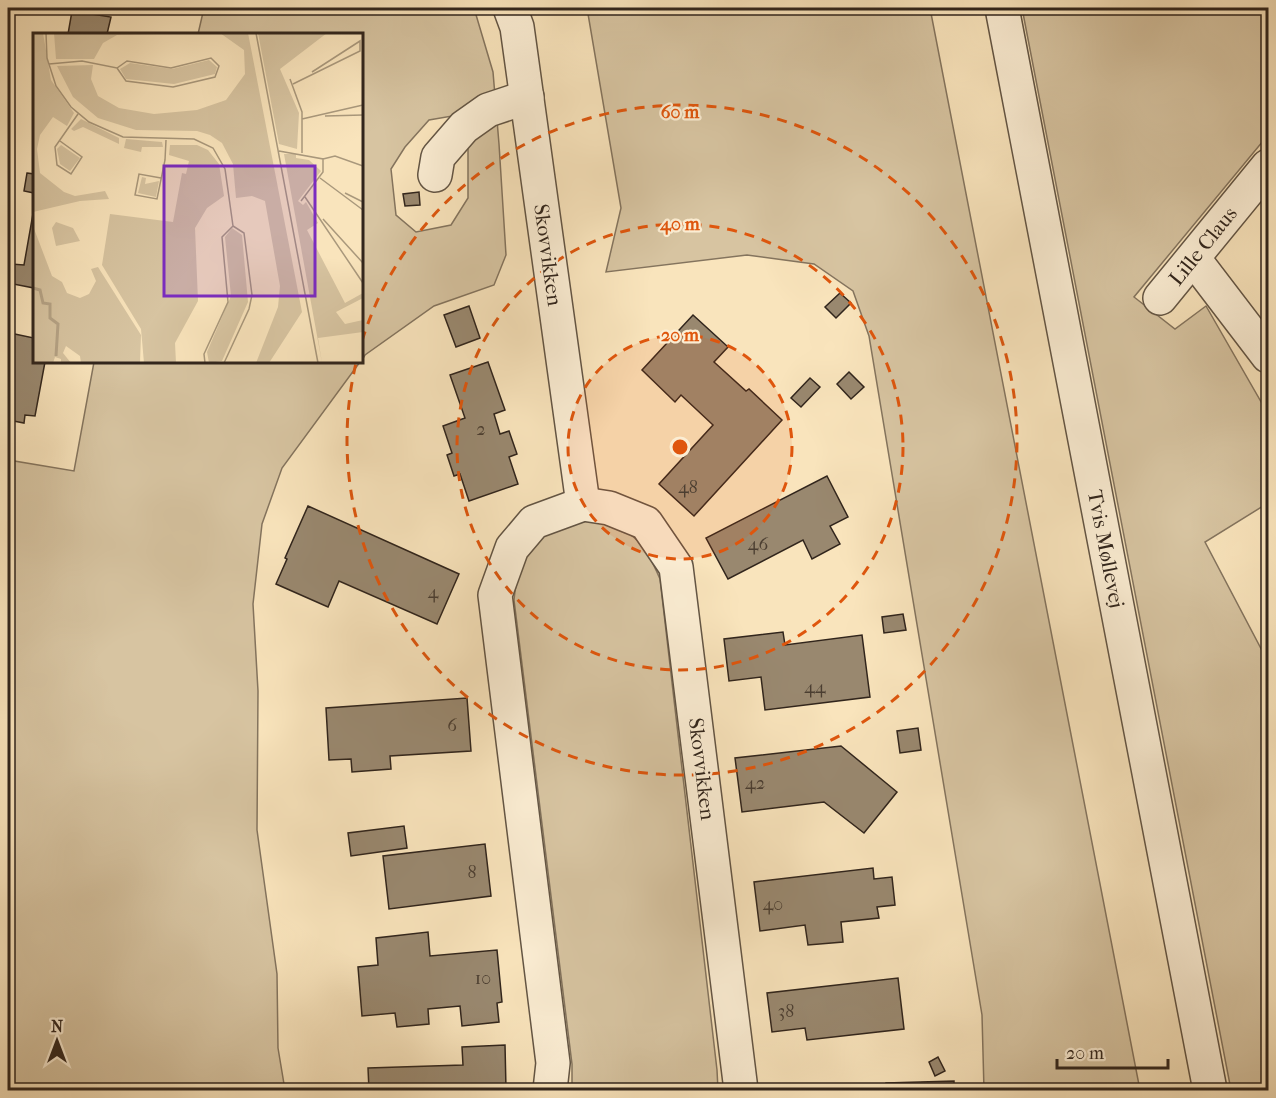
<svg xmlns="http://www.w3.org/2000/svg" width="1276" height="1098" font-family="'IM FELL French Canon',serif">
  <style>
    .green { fill: #d7c4a1; stroke: #84745e; stroke-width: 1.5; fill-rule: evenodd }
    .building { fill: #99886f; stroke: #31251c; stroke-width: 1.5 }
    .lines { fill: none; stroke-linecap: round; stroke-linejoin: round }
    .minor-casing { stroke: #635544; stroke-width: 36 }
    .minor { stroke: #fbedd3; stroke-width: 33 }
    .ring { fill: none; stroke: #df560d; stroke-width: 3; stroke-dasharray: 10 8 }
    .labels { text-anchor: middle; dominant-baseline: central; stroke-width: 4.5; stroke-linejoin: round; paint-order: stroke }
    .number-label { font-size: 18px; fill: #4b3e31 }
    .street-label { font-size: 21px; fill: #31251c; stroke: #fbedd3 }
    .inset-river { fill: none; stroke: #b5a386; stroke-width: 3 }
    .inset-road { fill: none; stroke: #a9987c; stroke-width: 1.5 }
    .view { fill: #7b2cbf; fill-opacity: 0.15; stroke: #7b2cbf; stroke-width: 3 }
    .inset-edge { fill: none; stroke: #31251c; stroke-width: 3 }
    .centre { fill: #df560d; stroke: #fbedd3; stroke-width: 3 }
    .ring-label { font-size: 18px; text-anchor: middle; font-weight: bold; fill: #df560d; stroke: #fbedd3; stroke-width: 4.5; stroke-linejoin: round; paint-order: stroke }
  </style>
  <rect width="100%" height="100%" fill="#f9e4bc"/>
  <filter id="stains"><feTurbulence type="fractalNoise" baseFrequency=".00333" numOctaves="4"/><feColorMatrix values="0 0 0 0 .2 0 0 0 0 .09 0 0 0 0 .02 0 0 0 .5 -.17"/></filter>
  <radialGradient id="worn" r=".72"><stop offset=".6" stop-color="#630" stop-opacity="0"/><stop offset="1" stop-color="#630" stop-opacity=".3"/></radialGradient>
  <g class="green">
    <path d="M204,8h270l19,64 6,72 7,111 -12,30 -60,21 -69,49 -3,5v-326h-164zM452,116l16,29v53l-17,27 -35,7 -20,-17 -5,-46 14,-22 24,-27z"/>
    <polygon points="587,8 930,8 1140,1090 984,1090 982,1015 869,336 853,291 814,264 747,255 606,272 621,208"/>
    <polygon points="1022,8 1268,8 1268,135 1134,297 1175,329 1206,306 1268,414 1268,503 1205,542 1268,662 1268,1090 1231,1090"/>
    <polygon points="94,362 360,362 282,468 262,524 253,604 258,691 257,830 277,974 278,1048 285,1090 8,1090 8,460 74,471"/>
    <path d="M590,521c41,5 54,20 70,58l57,491 1,20h-146v-26l-58,-464c4,-48 26,-75 76,-79z"/>
  </g>
  <g class="building">
    <polygon points="72,11 111,17 107,34 68,34"/>
    <polygon points="27,173 34,174 34,193 24,191"/>
    <polygon points="419,192 420,205 405,206 403,194"/>
    <polygon points="34,208 34,288 8,283 11,264 24,265"/>
    <polygon points="840,293 851,303 836,318 825,307"/>
    <polygon points="469,306 480,338 456,347 444,315"/>
    <polygon points="693,315 728,347 714,362 746,391 749,389 782,420 694,516 659,484 713,425 681,395 675,402 642,370"/>
    <polygon points="10,333 34,338 34,362 45,362 35,416 25,415 24,423 8,420 8,346"/>
    <polygon points="488,362 505,410 494,414 500,434 509,431 517,454 509,457 518,484 469,501 460,474 454,476 447,455 452,453 443,426 465,418 450,375"/>
    <polygon points="849,372 864,387 851,399 837,384"/>
    <polygon points="810,378 820,387 801,407 791,398"/>
    <polygon points="827,476 848,517 830,526 840,544 812,559 803,540 728,579 706,538"/>
    <polygon points="308,506 459,574 437,624 339,581 328,607 276,584 287,559 285,558"/>
    <polygon points="903,614 906,630 884,633 882,617"/>
    <polygon points="783,632 785,645 862,635 870,697 765,710 761,677 729,681 724,639"/>
    <polygon points="467,698 471,751 390,756 391,769 352,772 351,759 329,760 326,708"/>
    <polygon points="918,728 921,750 900,753 897,731"/>
    <polygon points="841,746 897,792 864,833 824,802 742,812 735,758"/>
    <polygon points="404,826 407,848 351,856 348,833"/>
    <polygon points="485,844 491,896 389,909 383,856"/>
    <polygon points="873,868 874,879 892,877 895,905 877,907 879,918 841,922 843,942 808,945 805,925 760,931 754,882"/>
    <polygon points="428,932 430,956 497,950 502,1002 497,1003 499,1022 462,1026 460,1006 428,1009 429,1024 397,1027 395,1013 362,1016 358,967 378,965 376,938"/>
    <polygon points="898,978 904,1029 807,1040 805,1028 772,1032 767,993"/>
    <polygon points="505,1045 506,1089 369,1090 368,1068 463,1065 462,1047"/>
    <polygon points="938,1057 945,1071 935,1076 929,1062"/>
    <polygon points="954,1081 954,1090 886,1090 886,1083"/>
  </g>
  <g class="lines">
    <g class="minor-casing">
      <g id="minor">
        <polyline points="510,8 517,27 583,504"/>
        <polyline points="1002,8 1210,1090"/>
        <polyline points="435,175 438,157 464,127 488,110 527,97"/>
        <polyline points="1194,259 1268,356"/>
        <polyline points="1160,298 1268,166"/>
        <polyline points="550,1090 553,1063 495,595 512,548 534,522 583,504 609,508 646,523 676,567 741,1090"/>
      </g>
    </g>
    <use href="#minor" class="minor"/>
  </g>
  <circle cx="680" cy="447" r="112" fill="#df560d" fill-opacity=".12"/>
  <g class="ring">
    <circle cx="680" cy="447" r="112"/>
    <circle cx="680" cy="447" r="223"/>
    <path d="M362 341A335 335 0 1 1 356 363"/>
  </g>
  <g class="labels">
    <g class="number-label">
      <text x="481" y="429">2</text>
      <text x="688" y="487">48</text>
      <text x="758" y="544">46</text>
      <text x="433" y="592">4</text>
      <text x="815" y="687">44</text>
      <text x="452" y="725">6</text>
      <text x="755" y="783">42</text>
      <text x="472" y="872">8</text>
      <text x="773" y="904">40</text>
      <text x="483" y="978">10</text>
      <text x="786" y="1011">38</text>
    </g>
    <g class="street-label">
      <text transform="translate(1203 246) rotate(-51)">Lille Claus</text>
      <text transform="translate(548 255) rotate(82)">Skovvikken</text>
      <text transform="translate(1106 549) rotate(79)">Tvis Møllevej</text>
      <text transform="translate(702 769) rotate(83)">Skovvikken</text>
    </g>
  </g>
  <g transform="translate(33 33)">
    <rect width="330" height="330" fill="#f9e4bc"/>
    <path d="M0,0h10l8,47 23,33 -7,13 -14,-9 -13,18 -3,14 3,24 24,19 11,4 30,-5 4,8 -29,2 -47,11zM21,0h142l-79,2 -14,8 -9,16h-38zM187,0h28l54,279 -33,51h-13l22,-56 2,-21 -15,-85 -13,-5 -16,2 -3,-34 -11,-21 -12,-8 -13,-4 -61,-1 -38,-12 -25,-21 -16,-31 36,-1 -2,14 7,17 21,12 35,6 43,-4 29,-10 19,-26 -1,-24zM225,0h69l-47,36 19,44 -2,36 -18,-5zM176,27l8,7 -2,7 -41,10 -48,-5 -6,-10 10,-6 42,6zM48,86l38,19v6l-36,-17 -9,4 -3,-2zM93,106l36,3 1,5h-21l-1,5 -17,-4zM28,112l19,13 -10,13 -10,-7 -3,-15zM137,112h27l11,5 11,14 5,32 -17,12 -12,20 3,73 -23,42 1,20h-32l-3,-34 -39,-64 8,-51 63,8 9,-49 4,1 3,-13 -20,-6zM251,121h12v4l13,2 12,11 -23,30 5,4 3,-3 12,21 -11,7 38,73 18,-10v5l-27,14 9,12 18,-4v12l-45,6 4,25zM109,144l4,1 -1,6 14,-3 -3,16 -18,-4zM23,189l17,6 7,13 -24,5 -4,-18zM0,193l19,50 10,6 5,11 13,5 9,-4 7,-13 -5,-12 7,-2 43,68 -1,28h-59l-1,-7 -14,-10 -3,7 8,10h-10v-4l-6,-2 -2,6h-20zM199,195l10,7 6,67 -26,59 -13,2 -2,-11 24,-56 -6,-59z" fill="#d7c4a1"/>
    <path class="inset-river" d="M0,255l7,2 3,13 7,1v14l8,6 -2,32"/>
    <path class="inset-road" d="M13,0l1,25 9,28 15,21 18,15 34,15 71,2 19,9 12,21 8,57M223,0l62,330M16,31l33,-3 35,7 10,-7 44,7 40,-10 8,8 -4,11 -42,10 -47,-6 -9,-13M257,46l12,33v41M260,51l67,-33v-10l-48,31M292,83l38,-1M269,86l61,-14M27,108l22,16 -11,17 -14,-9 -2,-18 23,-33M246,118l44,8v13l-22,29M290,126l12,-3 28,10M128,145l-22,-4 -4,21 22,4 8,-39 1,-20M287,145l43,32M312,160l18,9M272,164l58,86M290,186l40,44M172,330l-1,-9 24,-52 -6,-65 11,-11M191,330l25,-54 3,-14 -8,-62 -11,-7"/>
    <path class="view" d="M131,133h151v130h-151z"/>
    <rect width="330" height="330" class="inset-edge"/>
  </g>
  <circle cx="680" cy="447" r="9" class="centre"/>
  <g class="ring-label">
    <text x="680" y="118">60 m</text>
    <text x="680" y="230">40 m</text>
    <text x="680" y="341">20 m</text>
  </g>
  <rect width="1276" height="1098" fill="none" stroke="#f9e4bc" stroke-width="30"/>
  <rect x="9" y="9" width="1258" height="1080" fill="none" stroke="#31251c" stroke-width="3"/>
  <rect x="15" y="15" width="1246" height="1068" fill="none" stroke="#31251c" stroke-width="1.5"/>
  <g transform="translate(57 1041)" stroke="#fbedd3" stroke-width="4.5" paint-order="stroke">
  <path d="M0-4.5L10 22L0 15L-10 22Z" fill="#31251c"/>
  <text y="-9" font-size="16" font-weight="bold" text-anchor="middle" fill="#31251c">N</text>
  </g>
  <path d="M1057 1059v9h111v-9" fill="none" stroke="#31251c" stroke-width="3"/>
  <text x="1066" y="1059" font-size="18" fill="#31251c" stroke="#fbedd3" stroke-width="4.5" paint-order="stroke">20 m</text>
  <rect width="100%" height="100%" filter="url(#stains)"/>
  <rect width="100%" height="100%" fill="url(#worn)"/>
</svg>
